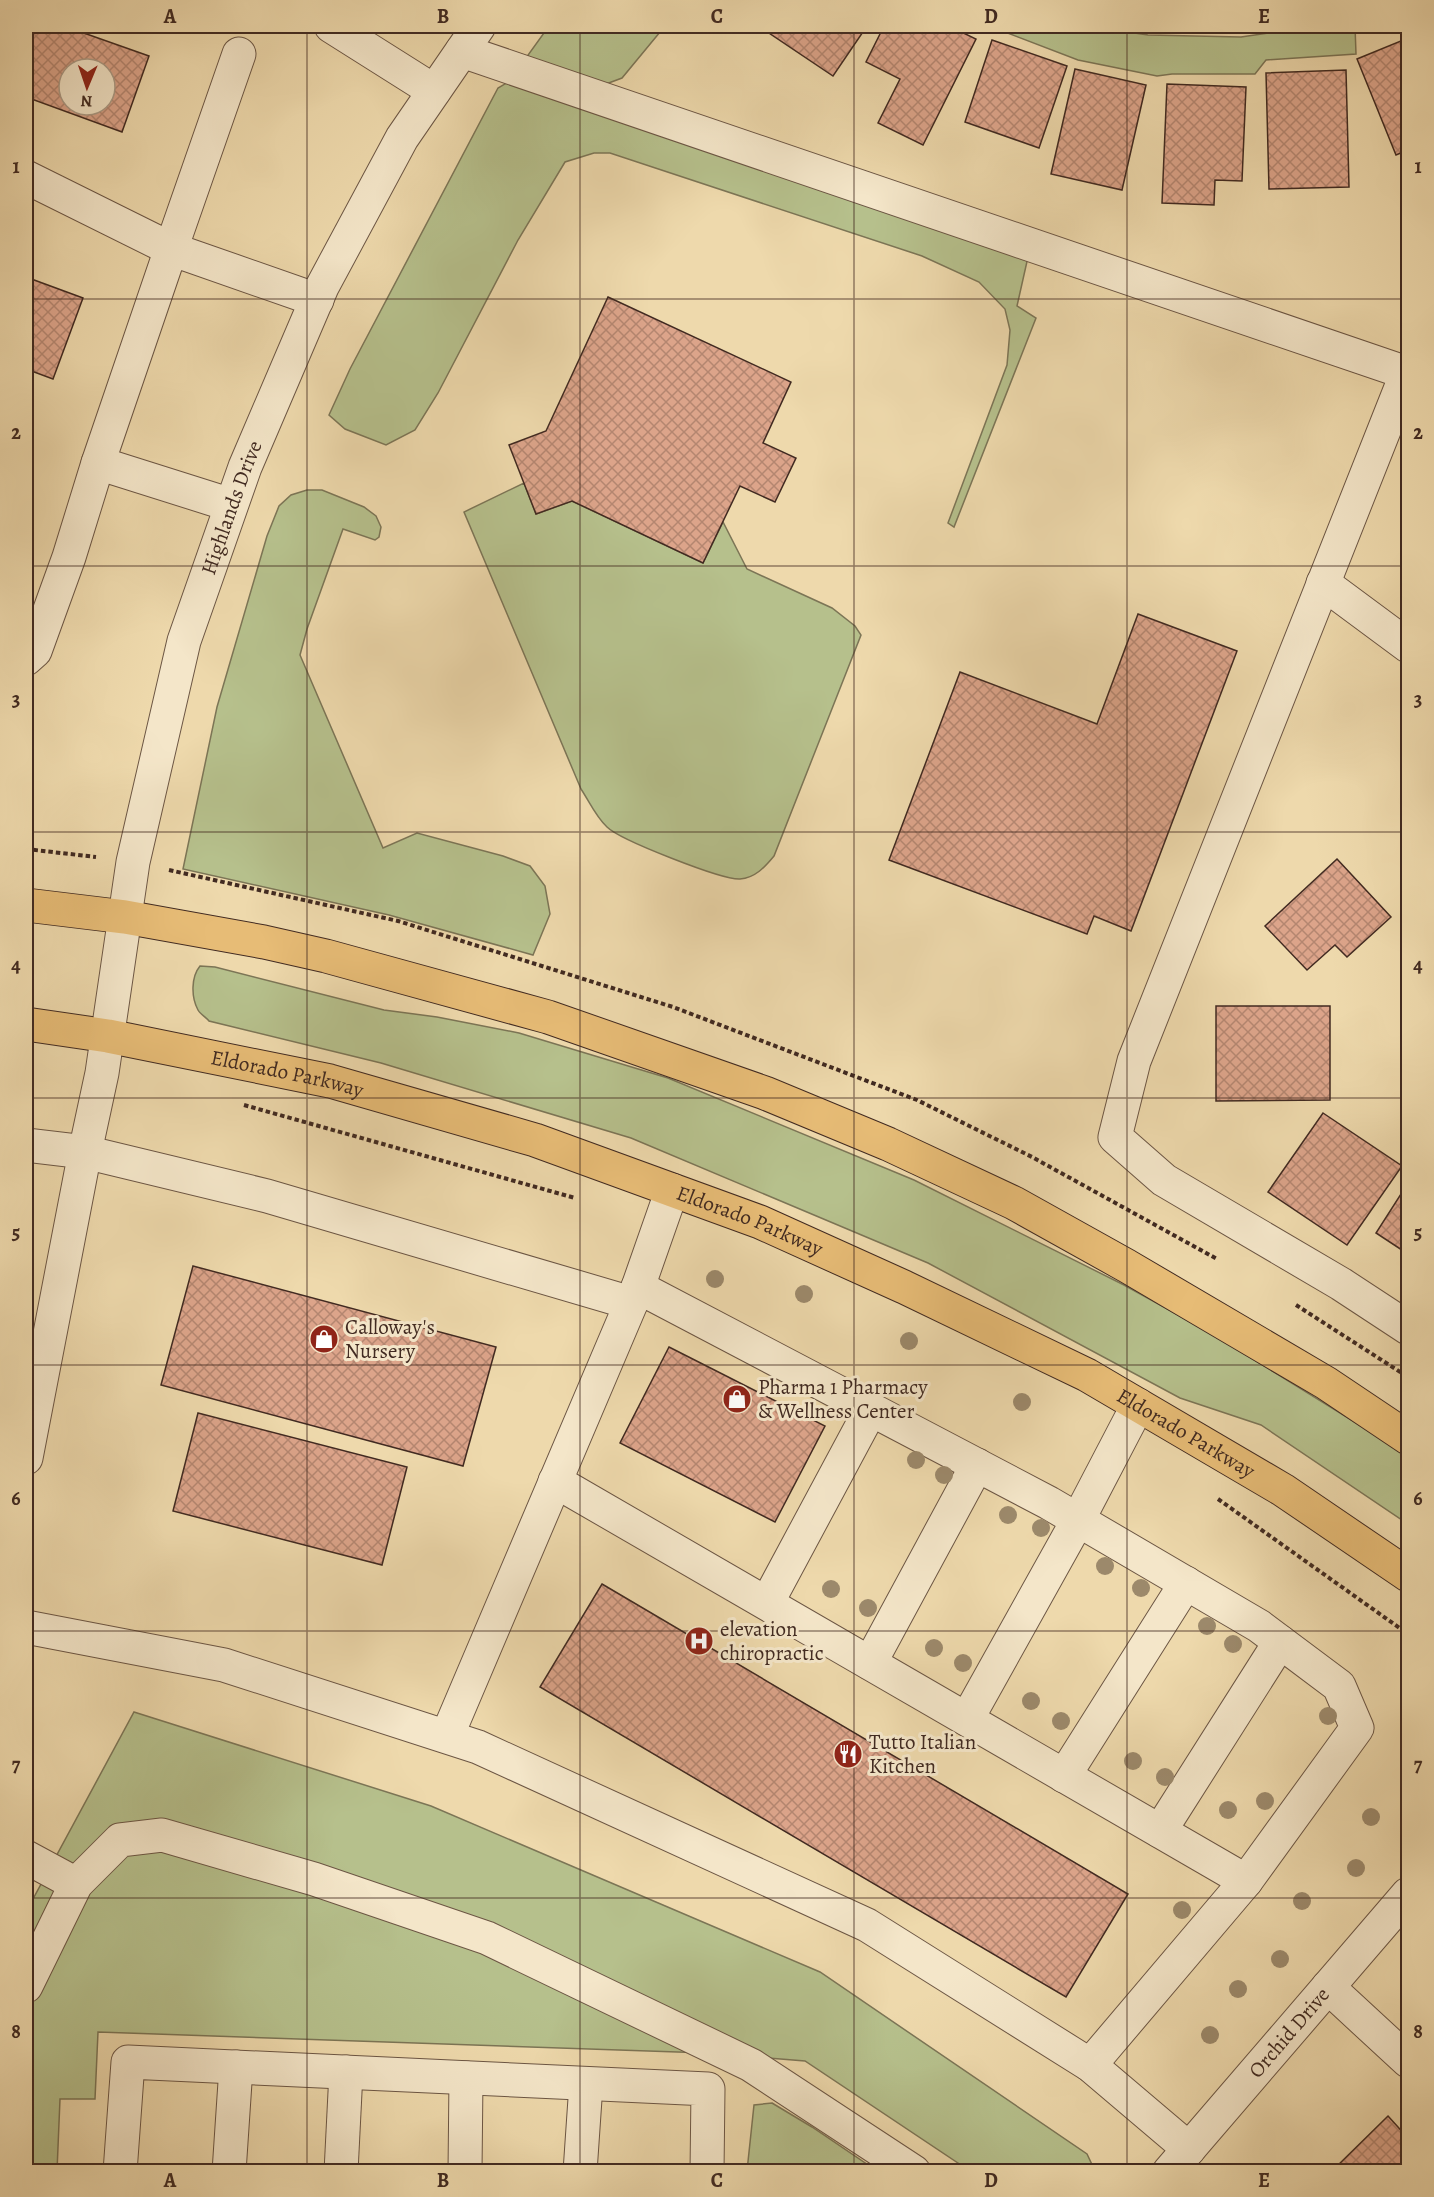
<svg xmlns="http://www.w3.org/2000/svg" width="1434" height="2197" font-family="Alegreya,serif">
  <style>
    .green { fill: #b6c08c; stroke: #7c7556; stroke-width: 1.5 }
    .building { fill: url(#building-cross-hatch); stroke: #412a21; stroke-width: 1.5; fill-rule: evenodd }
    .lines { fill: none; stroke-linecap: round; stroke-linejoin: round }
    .minor-casing { stroke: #6c5644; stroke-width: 35 }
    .major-casing { stroke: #412a21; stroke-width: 35 }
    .path { stroke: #412a21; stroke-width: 4; stroke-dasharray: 4.5 3; stroke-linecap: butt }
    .minor { stroke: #f4e6c9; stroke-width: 33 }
    .major { stroke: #e7bc76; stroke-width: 33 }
    .tree { fill: #9c896b }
    .grid { fill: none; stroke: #412a21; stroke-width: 1.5; stroke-opacity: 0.55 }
    .labels { text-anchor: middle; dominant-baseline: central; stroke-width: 6; stroke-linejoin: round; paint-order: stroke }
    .street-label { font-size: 21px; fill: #412a21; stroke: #f4e6c9 }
    .poi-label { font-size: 21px; fill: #412a21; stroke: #f4e6c9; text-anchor: start }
    .neatline { fill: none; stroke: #412a21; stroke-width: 2 }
    .grid-label { font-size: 20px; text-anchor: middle; font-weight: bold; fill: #412a21 }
  </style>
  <defs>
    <pattern id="building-cross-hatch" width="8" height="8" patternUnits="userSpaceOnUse" patternTransform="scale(1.5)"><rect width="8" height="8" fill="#dca48a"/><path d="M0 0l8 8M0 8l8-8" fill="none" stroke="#b48670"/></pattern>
  </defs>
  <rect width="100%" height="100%" fill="#eed9ac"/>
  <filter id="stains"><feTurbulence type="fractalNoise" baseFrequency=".00333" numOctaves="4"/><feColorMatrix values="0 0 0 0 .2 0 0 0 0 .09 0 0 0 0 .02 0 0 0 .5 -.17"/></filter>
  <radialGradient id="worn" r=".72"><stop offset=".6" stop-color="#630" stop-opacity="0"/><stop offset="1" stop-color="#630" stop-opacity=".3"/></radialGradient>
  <g class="green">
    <polygon points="549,26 665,26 622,78 598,87 523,62"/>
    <polygon points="979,26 1087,26 1148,35 1241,37 1318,26 1355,26 1356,54 1266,60 1255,74 1172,74 1157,76 1078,60 992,27"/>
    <polygon points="510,81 1028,257 1017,306 1036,318 954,527 948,523 1007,365 1010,330 1005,309 979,282 922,256 610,153 594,153 565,162 518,240 438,393 415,430 386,445 345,429 329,415 350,369 498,88"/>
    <path d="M524,483l12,31 36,-13 131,62 20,-41 24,47 85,39 23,18 6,9 -87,221c-9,11 -19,22 -34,23 -18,1 -120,-39 -133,-52 -11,-10 -18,-26 -26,-38l-117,-277z"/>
    <polygon points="307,490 322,490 364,507 376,516 381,527 379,537 375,540 343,529 307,629 300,655 383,848 417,833 503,856 530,866 545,886 550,914 533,955 389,915 183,869 217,707 267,536 279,506 291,495"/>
    <path d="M200,966l15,1 169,43 53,7 82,16 149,45 246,102 210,105 87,48 176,109 21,16v66l-147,-99 -81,-27 -252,-135 -297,-125 -250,-75 -172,-42c-3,-4 -9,-7 -11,-11 -7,-13 -7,-33 2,-44z"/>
    <polygon points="134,1712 431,1806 820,1972 1087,2154 1095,2171 970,2171 805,2061 707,2053 98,2032 95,2099 60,2099 57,2171 26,2172 26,1912"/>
    <polygon points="772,2103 812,2127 877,2171 747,2171 754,2105"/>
  </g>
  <g class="building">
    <path d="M26,26h38l85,30 -27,76 -96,-35zM69,69h36v36h-36z"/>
    <polygon points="774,26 867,26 833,76 769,33"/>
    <polygon points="884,26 949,26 976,39 923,145 878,123 900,79 866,62"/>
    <polygon points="1408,38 1408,150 1396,155 1357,59"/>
    <polygon points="992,40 1067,66 1039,148 965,122"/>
    <polygon points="1075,69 1146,85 1122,190 1051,174"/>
    <polygon points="1346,70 1349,187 1269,189 1266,73"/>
    <polygon points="1167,84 1246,87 1242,181 1215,180 1214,205 1162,203"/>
    <polygon points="26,277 83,298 53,379 26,369"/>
    <polygon points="608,297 791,382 763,443 796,458 775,502 740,486 703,563 572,501 536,514 509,445 546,431"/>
    <polygon points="1138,614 1237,651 1131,931 1094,916 1087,934 889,860 960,672 1097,724"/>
    <polygon points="1337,859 1391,917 1347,957 1335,945 1307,970 1265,926"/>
    <polygon points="1216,1006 1330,1006 1330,1100 1216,1101"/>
    <polygon points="1323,1113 1402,1166 1347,1245 1268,1192"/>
    <polygon points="1408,1183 1408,1254 1376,1233"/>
    <polygon points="193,1266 496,1347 463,1466 161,1385"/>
    <polygon points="669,1347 825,1426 775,1522 620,1443"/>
    <polygon points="198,1413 407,1467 382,1565 173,1511"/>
    <polygon points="602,1584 1128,1894 1066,1997 540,1687"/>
    <polygon points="1388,2116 1408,2138 1408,2172 1331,2172"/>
  </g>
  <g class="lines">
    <g class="minor-casing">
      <g id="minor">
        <polyline points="331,26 434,91"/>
        <polyline points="462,51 1407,373"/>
        <polyline points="26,177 171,249 239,54"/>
        <polyline points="1408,370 1134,1061 1115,1137 1164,1180 1341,1284 1408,1328"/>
        <polyline points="98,463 171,249 317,300"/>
        <polyline points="1323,583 1408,646"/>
        <polyline points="26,659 35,651 69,557 98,463 231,505"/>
        <polyline points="26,1145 85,1152 267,1196 631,1303"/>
        <polyline points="638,1287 672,1190"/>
        <path id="s1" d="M26,1458l59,-306 17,-79 31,-211 51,-221 61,-174 77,-180 80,-149 77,-112"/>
        <polyline points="555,1481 1246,1881"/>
        <polyline points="767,1603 871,1409"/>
        <polyline points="26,1627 224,1665 478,1747 867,1925 1090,2065 1189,2149"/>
        <polyline points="870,1663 977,1465"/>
        <polyline points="967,1719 1078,1520 1138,1405"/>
        <polyline points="447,1736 638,1287 1049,1503 1259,1626 1339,1686 1357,1728 1246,1881 1090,2065"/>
        <polyline points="1064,1776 1186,1583"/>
        <polyline points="1160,1831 1280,1642"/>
        <polyline points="26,1857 76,1884"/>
        <polyline points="26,1986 76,1884 120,1840 162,1835 314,1879 487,1938 751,2065 914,2172"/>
        <polyline points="1328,1987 1408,2061"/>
        <polyline points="120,2172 128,2062 708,2089 707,2172"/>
        <polyline points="229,2172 236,2067"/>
        <polyline points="341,2172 346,2072"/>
        <polyline points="465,2172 466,2078"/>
        <polyline points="580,2172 586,2084"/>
        <path id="s2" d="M1169,2172l239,-278"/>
      </g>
    </g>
    <g class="major-casing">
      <g id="major">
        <polyline points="26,905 125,917 264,942 326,956 548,1017 765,1093 888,1144 1014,1203 1127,1266 1326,1383 1408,1438"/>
        <path id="s3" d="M26,1024l82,12 222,45 205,59 225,82 144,65 183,88 196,115 125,85"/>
      </g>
    </g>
    <g class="path">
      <polyline points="26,849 96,857"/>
      <polyline points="169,870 398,921 673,1007 917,1100 1032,1157 1217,1259"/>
      <polyline points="244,1105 575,1198"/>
      <polyline points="1296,1305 1408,1377"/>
      <polyline points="1218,1499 1408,1634"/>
    </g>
    <use href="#minor" class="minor"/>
    <use href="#major" class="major"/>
  </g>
  <g class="tree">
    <circle cx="715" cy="1279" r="9"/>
    <circle cx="804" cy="1294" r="9"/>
    <circle cx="909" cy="1341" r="9"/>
    <circle cx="1022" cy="1402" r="9"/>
    <circle cx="916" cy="1460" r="9"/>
    <circle cx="944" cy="1475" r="9"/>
    <circle cx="1008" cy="1515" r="9"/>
    <circle cx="1041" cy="1528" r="9"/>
    <circle cx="1105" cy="1566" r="9"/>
    <circle cx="1141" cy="1588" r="9"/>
    <circle cx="831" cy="1589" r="9"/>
    <circle cx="868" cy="1608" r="9"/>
    <circle cx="1207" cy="1626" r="9"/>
    <circle cx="1233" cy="1644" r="9"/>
    <circle cx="934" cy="1648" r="9"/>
    <circle cx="963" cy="1663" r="9"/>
    <circle cx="1031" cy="1701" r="9"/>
    <circle cx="1328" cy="1716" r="9"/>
    <circle cx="1061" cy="1721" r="9"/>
    <circle cx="1133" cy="1761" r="9"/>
    <circle cx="1165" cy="1777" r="9"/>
    <circle cx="1265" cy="1801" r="9"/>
    <circle cx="1228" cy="1810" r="9"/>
    <circle cx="1371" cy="1817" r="9"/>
    <circle cx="1356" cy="1868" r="9"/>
    <circle cx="1302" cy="1901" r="9"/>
    <circle cx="1182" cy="1910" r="9"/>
    <circle cx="1280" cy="1959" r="9"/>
    <circle cx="1238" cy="1989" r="9"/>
    <circle cx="1210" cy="2035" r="9"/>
  </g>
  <path class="grid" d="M307,26v2146M580,26v2146M854,26v2146M1127,26v2146M26,299h1382M26,566h1382M26,832h1382M26,1098h1382M26,1365h1382M26,1631h1382M26,1898h1382"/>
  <defs>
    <g id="shop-disc" transform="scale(1.5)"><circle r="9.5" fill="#8f2418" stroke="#f4e6c9"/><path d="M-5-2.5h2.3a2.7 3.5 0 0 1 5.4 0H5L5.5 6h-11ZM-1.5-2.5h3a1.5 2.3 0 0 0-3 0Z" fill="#fff"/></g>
    <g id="hospital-disc" transform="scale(1.5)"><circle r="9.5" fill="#8f2418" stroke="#f4e6c9"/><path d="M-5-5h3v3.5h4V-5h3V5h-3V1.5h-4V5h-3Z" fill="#fff"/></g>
    <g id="restaurant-disc" transform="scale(1.5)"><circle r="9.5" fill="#8f2418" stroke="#f4e6c9"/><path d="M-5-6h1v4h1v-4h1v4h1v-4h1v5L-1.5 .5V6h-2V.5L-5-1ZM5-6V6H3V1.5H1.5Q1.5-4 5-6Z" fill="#fff"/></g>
  </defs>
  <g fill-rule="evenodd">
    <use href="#shop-disc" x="324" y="1339"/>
    <use href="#shop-disc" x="737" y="1399"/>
    <use href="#hospital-disc" x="699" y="1641"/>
    <use href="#restaurant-disc" x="848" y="1754"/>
  </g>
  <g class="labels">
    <g class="street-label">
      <text stroke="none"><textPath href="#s1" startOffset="974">Highlands Drive</textPath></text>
      <text stroke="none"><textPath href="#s3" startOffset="266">Eldorado Parkway</textPath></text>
      <text stroke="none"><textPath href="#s3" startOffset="752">Eldorado Parkway</textPath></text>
      <text stroke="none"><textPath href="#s3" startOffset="1238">Eldorado Parkway</textPath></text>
      <text stroke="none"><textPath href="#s2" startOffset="184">Orchid Drive</textPath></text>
    </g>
    <g class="poi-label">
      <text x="345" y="1327">Calloway's<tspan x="345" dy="24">Nursery</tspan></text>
      <text x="758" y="1387">Pharma 1 Pharmacy<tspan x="758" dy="24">&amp; Wellness Center</tspan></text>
      <text x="720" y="1629">elevation<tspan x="720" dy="24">chiropractic</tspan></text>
      <text x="869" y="1742">Tutto Italian<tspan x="869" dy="24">Kitchen</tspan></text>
    </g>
  </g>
  <rect width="1434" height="2197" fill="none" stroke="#eed9ac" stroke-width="66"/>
  <g transform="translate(87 87) rotate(182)"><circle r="28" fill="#f4e6c9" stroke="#ac9b86" stroke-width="1.5"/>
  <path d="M0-4.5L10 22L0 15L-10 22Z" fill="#8f2418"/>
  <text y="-9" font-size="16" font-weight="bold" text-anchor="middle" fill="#412a21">N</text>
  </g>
  <rect x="33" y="33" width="1368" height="2131" class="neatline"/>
  <g class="grid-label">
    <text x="170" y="23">A</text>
    <text x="443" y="23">B</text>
    <text x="717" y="23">C</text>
    <text x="991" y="23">D</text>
    <text x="1264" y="23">E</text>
    <text x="16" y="173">1</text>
    <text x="1418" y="173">1</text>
    <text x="16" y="439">2</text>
    <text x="1418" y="439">2</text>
    <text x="16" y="706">3</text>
    <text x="1418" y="706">3</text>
    <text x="16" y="972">4</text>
    <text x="1418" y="972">4</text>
    <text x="16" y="1239">5</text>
    <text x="1418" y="1239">5</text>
    <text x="16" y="1505">6</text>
    <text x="1418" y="1505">6</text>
    <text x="16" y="1771">7</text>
    <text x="1418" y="1771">7</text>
    <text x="16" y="2038">8</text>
    <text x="1418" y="2038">8</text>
    <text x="170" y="2187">A</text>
    <text x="443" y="2187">B</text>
    <text x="717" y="2187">C</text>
    <text x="991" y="2187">D</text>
    <text x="1264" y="2187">E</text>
  </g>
  <rect width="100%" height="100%" filter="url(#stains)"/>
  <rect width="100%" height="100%" fill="url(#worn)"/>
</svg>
